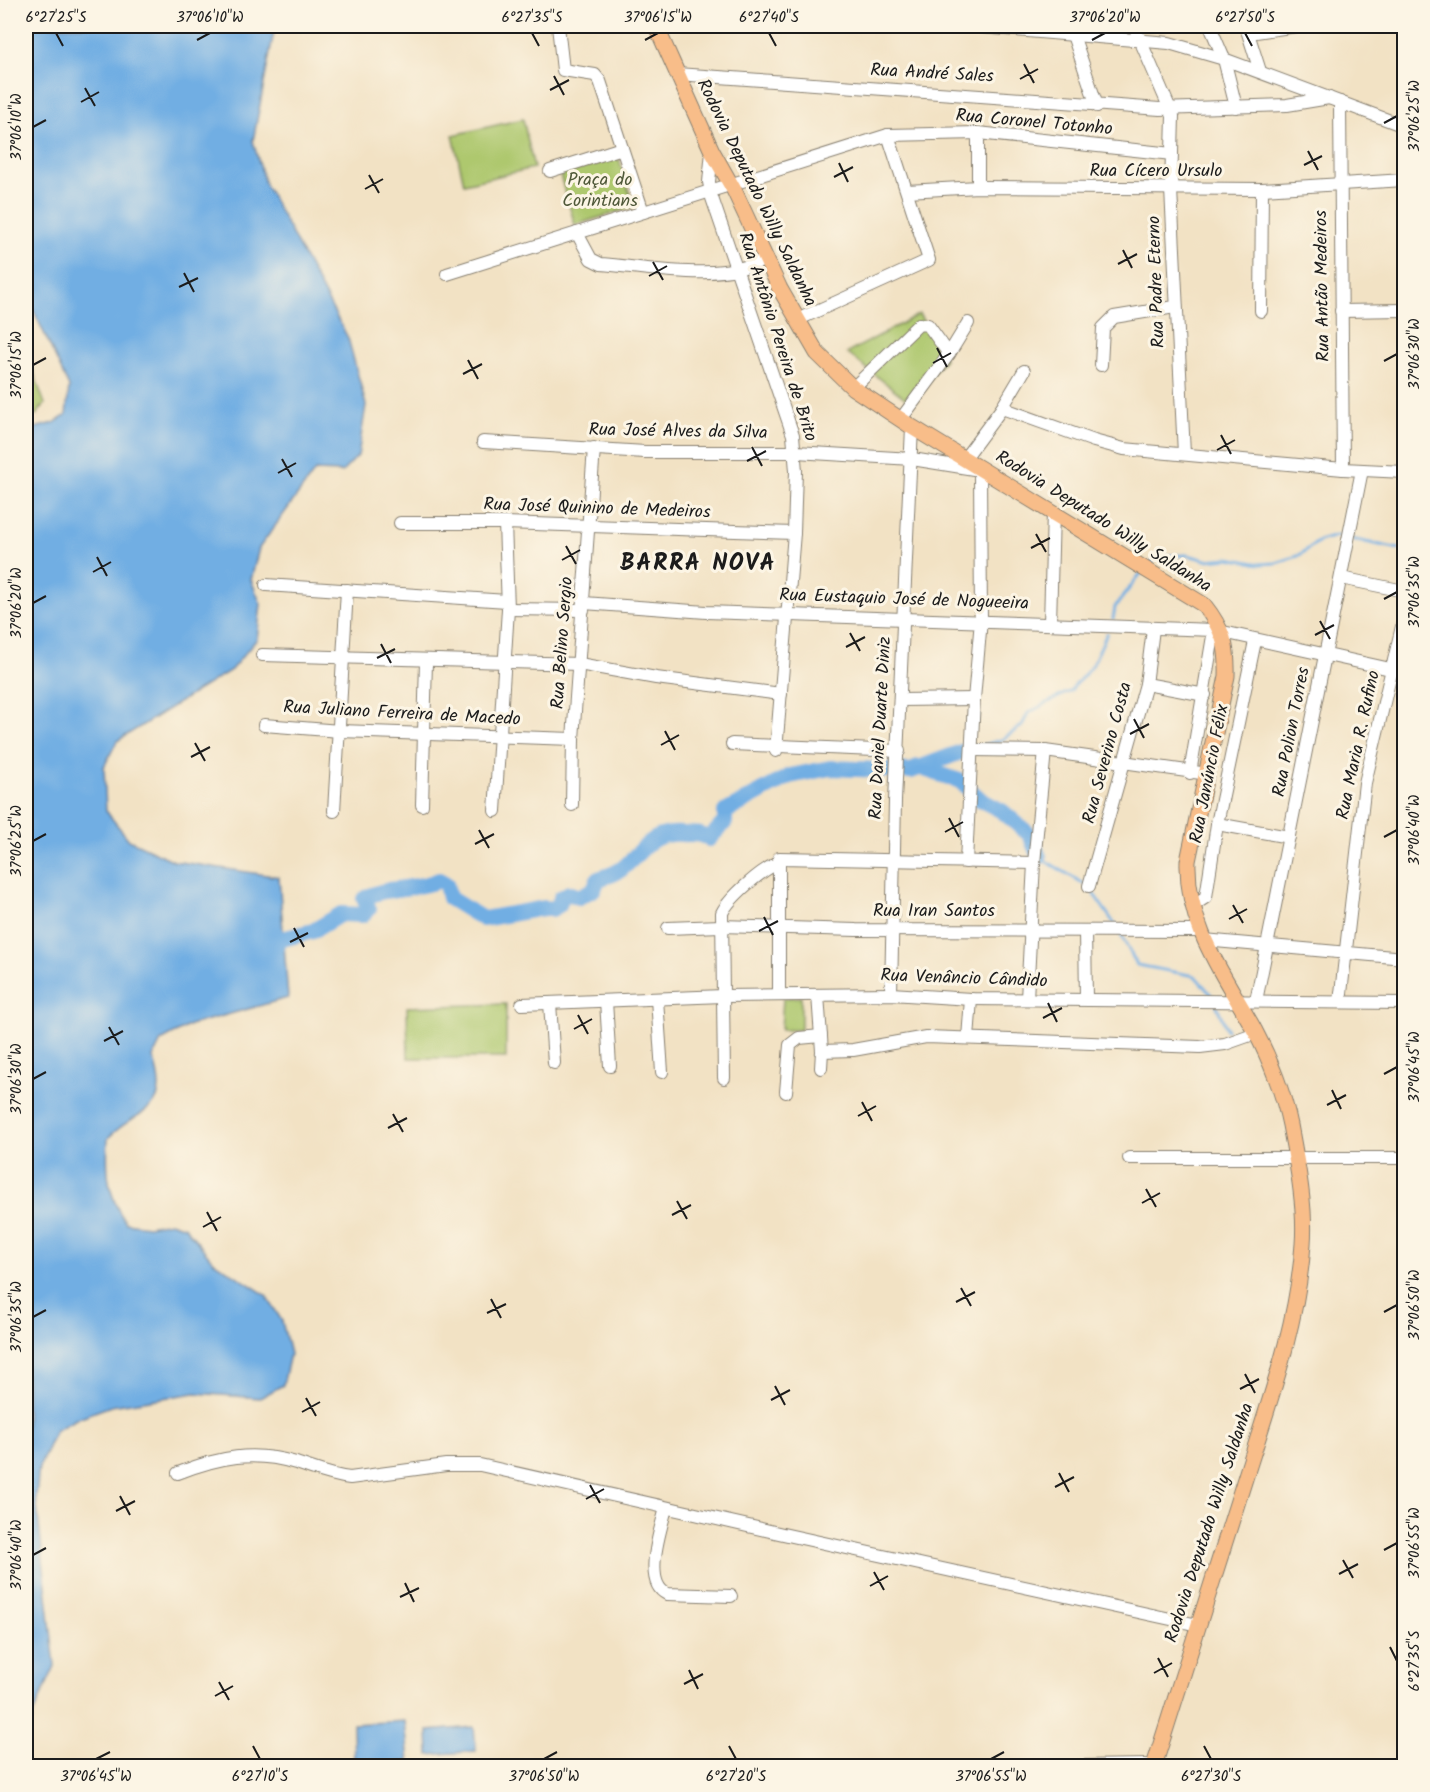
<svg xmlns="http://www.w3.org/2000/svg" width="1430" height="1792" font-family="Kalam,sans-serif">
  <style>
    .green { fill: #aec86e; stroke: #657245; stroke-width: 1.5 }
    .water { fill: #71aee3; stroke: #466580; stroke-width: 1.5 }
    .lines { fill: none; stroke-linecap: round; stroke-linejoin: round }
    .stream { stroke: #71aee3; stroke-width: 3 }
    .river { stroke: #71aee3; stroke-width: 16 }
    .minor-casing { stroke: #877f70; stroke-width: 14 }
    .major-casing { stroke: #877f70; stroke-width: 17 }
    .minor { stroke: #fff; stroke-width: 12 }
    .major { stroke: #f8bd89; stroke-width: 15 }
    .ticks { fill: none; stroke: #1c1c1c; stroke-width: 2 }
    .labels { text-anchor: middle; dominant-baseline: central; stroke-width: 6; stroke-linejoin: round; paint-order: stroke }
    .street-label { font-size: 18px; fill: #1c1c1c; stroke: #fcf5e5 }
    .park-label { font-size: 18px; fill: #4f5839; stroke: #fcf5e5 }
    .district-label { font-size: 24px; font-weight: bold; letter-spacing: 1.5px; fill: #1c1c1c; stroke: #fcf5e5 }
    .neatline { fill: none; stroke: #1c1c1c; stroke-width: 2 }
    .ticks-label { font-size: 15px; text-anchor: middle; fill: #1c1c1c }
  </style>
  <rect width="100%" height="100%" fill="#fcf5e5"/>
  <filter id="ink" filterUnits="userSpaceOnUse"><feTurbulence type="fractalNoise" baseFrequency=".0167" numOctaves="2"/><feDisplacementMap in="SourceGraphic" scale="12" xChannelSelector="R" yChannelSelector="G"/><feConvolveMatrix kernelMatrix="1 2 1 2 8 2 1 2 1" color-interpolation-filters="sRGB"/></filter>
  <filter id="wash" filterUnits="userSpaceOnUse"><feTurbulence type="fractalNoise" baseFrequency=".008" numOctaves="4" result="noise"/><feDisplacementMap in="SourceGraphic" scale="24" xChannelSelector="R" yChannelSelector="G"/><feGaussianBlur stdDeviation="1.35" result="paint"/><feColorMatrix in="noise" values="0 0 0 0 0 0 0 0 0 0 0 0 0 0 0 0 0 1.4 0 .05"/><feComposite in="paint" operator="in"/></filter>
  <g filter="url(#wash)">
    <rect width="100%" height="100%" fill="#f2e2c4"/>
    <g class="green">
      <polygon points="523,119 534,168 464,184 453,135"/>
      <polygon points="618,156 634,207 575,225 560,175"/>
      <polygon points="919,314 945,359 910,402 847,353"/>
      <polygon points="26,352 45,404 36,415 26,417"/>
      <polygon points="801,997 801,1030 781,1030 783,998"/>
      <polygon points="506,1004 506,1058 408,1058 407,1007"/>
    </g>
    <g class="water">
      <path d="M26,26h249l-22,115 12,43 83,154 18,67 -8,51 -16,16 -27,-1 -56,77 -8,32 10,24 -4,35 -26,31 -114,71 -13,26 2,44 23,29 45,21 105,16 9,121 -98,27 -29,16 -8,16c20,59 -13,48 -45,81 -2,32 -1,57 18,85l22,3 22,-4 15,5 28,34 53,34 16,26 8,33 -7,31 -23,13 -65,-5 -84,13 -33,12 -22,12 -17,37 -3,31 19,168 -22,48 -7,32v-1305l9,-13 19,-5 12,-8 3,-28 -43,-93z"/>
      <polygon points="405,1721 409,1762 354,1765 353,1724"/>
      <polygon points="474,1727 476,1751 429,1755 428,1731"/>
    </g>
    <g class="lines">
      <g class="stream">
        <polyline points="1351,539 1404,550"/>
        <polyline points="1148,566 1158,556 1188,555 1206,560 1229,558 1260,564 1276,563 1298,556 1319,541 1336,536 1344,538"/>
        <polyline points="1113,619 1115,607 1141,573"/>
        <polyline points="983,745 1001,740 1022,726 1028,713 1070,691 1092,666 1107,633"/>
        <polyline points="1039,857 1086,885"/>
        <polyline points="1091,890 1116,926"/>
        <polyline points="1121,935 1137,965 1195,976 1214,998"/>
        <polyline points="1216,1004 1227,1030"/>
      </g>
      <g class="river">
        <polyline points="918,767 960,781 981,800 1002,811 1030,835 1039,857"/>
        <path d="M263,944l50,-13 28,-17 21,1 7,-6 -5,-10c23,-14 51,-8 75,-19l7,4 3,14 34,21 61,-11 8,1 7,-4 2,-7 8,-5 10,4 15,-8 4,-10c9,-3 19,-5 26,-12 21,-18 26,-35 58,-33 12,1 16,-2 27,5l16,-17v-10l65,-36 40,-8 81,3 50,-19"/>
      </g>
    </g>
  </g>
  <g filter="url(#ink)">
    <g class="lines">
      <g class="minor-casing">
        <g id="minor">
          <polyline points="558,26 563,70 595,75 600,81 643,212"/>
          <polyline points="968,26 1169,43 1224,59 1404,126"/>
          <polyline points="1070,26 1097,106"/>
          <polyline points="1134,26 1173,116 1171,189 1184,454"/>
          <polyline points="1210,26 1224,59 1236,107"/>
          <polyline points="1246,27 1260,71"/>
          <polyline points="1249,33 1297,26"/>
          <polyline points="677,74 1160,109 1287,105 1329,98"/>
          <polyline points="1340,102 1343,469"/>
          <polyline points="712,151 709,182 712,198 793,435 796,471 794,533 776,751"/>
          <polyline points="550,171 622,148"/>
          <polyline points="978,187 978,133"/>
          <polyline points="907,191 978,187 1262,189 1404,180"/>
          <path d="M577,233l14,26 10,5c52,4 119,19 165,-5"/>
          <polyline points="447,274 888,135 978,133 1172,154"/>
          <polyline points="1261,311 1262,189"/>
          <polyline points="1341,311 1404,310"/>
          <polyline points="797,320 929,260 888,135"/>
          <polyline points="1101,365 1103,328 1114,317 1175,307"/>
          <polyline points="853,388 919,324 928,325 949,354"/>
          <polyline points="1002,408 1024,371"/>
          <polyline points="901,419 949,354 968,323"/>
          <polyline points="483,442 645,452 796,452 912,459 980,470 981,620 974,699 966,862"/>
          <polyline points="965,458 1002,408 1094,441 1124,449 1343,469 1404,472"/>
          <polyline points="400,523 505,523 794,533"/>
          <polyline points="1341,578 1404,591"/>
          <polyline points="266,585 507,601"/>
          <polyline points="584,603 706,612 1214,630 1404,672"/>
          <polyline points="508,609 583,610"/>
          <polyline points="1050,623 1053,512"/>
          <polyline points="262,655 579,664 656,678 781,694"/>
          <polyline points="1146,684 1205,695"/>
          <polyline points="901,700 974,699"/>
          <polyline points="264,725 340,731 573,739"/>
          <polyline points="732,744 899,751"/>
          <polyline points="973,750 1045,751 1208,774"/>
          <polyline points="1190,773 1214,630"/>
          <polyline points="422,805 426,662"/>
          <polyline points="572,805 573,739 594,448"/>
          <polyline points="334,811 347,590"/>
          <polyline points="495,811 508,609 505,523"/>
          <polyline points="1217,824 1289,837"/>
          <polyline points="1089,886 1146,684 1153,629"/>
          <polyline points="1192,906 1206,897 1217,824 1255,641"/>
          <polyline points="668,928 721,926 856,930 1201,931"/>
          <polyline points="1085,931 1086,999"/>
          <polyline points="1204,940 1404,958"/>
          <polyline points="891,994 895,801 912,427"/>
          <polyline points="779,995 779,858 1034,863"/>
          <polyline points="818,995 822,1051 821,1068"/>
          <polyline points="657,999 662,1072"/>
          <polyline points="1027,999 1034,863 1045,751"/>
          <polyline points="606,1001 610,1066"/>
          <polyline points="1256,1001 1362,470"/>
          <polyline points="1340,1002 1365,783 1404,618"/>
          <polyline points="550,1003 554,1063"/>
          <polyline points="522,1004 723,996 891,994 971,999 1404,1003"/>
          <polyline points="968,1038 971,999"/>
          <polyline points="822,1051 853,1050 926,1037 1200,1047 1225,1044 1256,1033"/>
          <path d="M724,1078l-2,-165c7,-15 41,-45 57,-50"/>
          <polyline points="786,1092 790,1045 799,1038 821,1036"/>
          <polyline points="1129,1158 1404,1158"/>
          <path d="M178,1473c41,-16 75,-23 118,-10 19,6 35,13 54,15l96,-13h34l303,69 415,91"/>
          <path d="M666,1508c-5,20 -24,75 1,86l64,2"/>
          <polyline points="1075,1766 1154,1765"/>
        </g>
      </g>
      <g class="major-casing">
        <path id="major" d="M656,26l56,125 22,39 46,99 37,64 36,35 59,39 292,178c19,24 24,41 23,71l-39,185c-2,66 37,115 67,170 15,28 29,64 35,94 7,38 16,81 13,119 -5,76 -31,150 -54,222 -31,100 -64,200 -95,300"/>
      </g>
      <use href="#minor" class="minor"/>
      <use href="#major" class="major"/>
    </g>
  </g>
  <path class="ticks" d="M56,33l7,13M532,33l7,13M769,33l7,13M1245,33l7,13M197,40l13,-7M645,40l13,-7M1092,40l13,-7M1024,64l10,19M554,76l10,19M1020,79l18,-10M85,88l10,18M550,90l19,-10M81,102l18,-10M1384,123l13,-7M33,127l13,-7M1308,151l10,19M839,163l9,19M1304,165l18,-9M369,175l10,18M834,177l19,-10M365,189l18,-10M1123,250l9,18M653,262l10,18M1118,264l19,-10M184,273l10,19M649,276l18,-10M179,287l19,-9M937,348l10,19M468,360l10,19M1384,361l13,-7M933,363l18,-10M33,365l13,-7M463,374l19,-10M1221,435l10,19M752,447l10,19M1217,450l18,-10M282,459l10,18M747,461l19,-10M278,473l18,-10M1036,534l10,18M566,546l10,18M1031,548l19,-10M97,557l10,19M562,560l18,-10M93,572l18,-10M1384,599l13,-7M33,603l13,-7M1320,621l10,18M850,633l10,18M1315,635l19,-10M381,644l10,19M846,647l19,-10M377,658l18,-9M1134,719l10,19M665,731l10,19M1130,734l19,-10M195,743l10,18M661,745l18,-10M191,757l19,-10M949,818l10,19M479,830l10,18M945,832l18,-10M1384,837l13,-7M33,841l13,-7M475,844l19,-10M1233,905l10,18M764,917l9,18M1229,919l18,-10M294,928l10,19M759,931l19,-10M290,942l18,-9M1048,1003l9,19M578,1015l10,19M1043,1018l19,-10M109,1027l10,18M574,1029l18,-10M104,1041l19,-10M1384,1074l13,-7M33,1079l13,-7M1332,1090l9,19M862,1102l10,19M1327,1105l19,-10M393,1114l10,18M858,1116l18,-10M388,1128l19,-10M1146,1189l10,18M677,1201l10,18M1142,1203l18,-10M207,1212l10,19M672,1215l19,-10M203,1227l18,-10M961,1288l10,18M491,1299l10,19M956,1302l19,-10M1384,1312l13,-7M487,1313l19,-9M33,1317l13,-7M1245,1374l10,19M775,1386l10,19M1240,1389l19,-10M306,1398l10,18M771,1400l19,-10M302,1412l18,-10M1059,1473l10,19M590,1485l10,18M1055,1487l19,-10M120,1496l10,19M586,1499l18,-10M116,1511l19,-10M1384,1550l13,-7M33,1555l13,-7M1343,1560l10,18M874,1572l10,18M1339,1574l19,-10M405,1583l9,19M870,1586l18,-10M400,1597l19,-9M1390,1647l7,14M1158,1658l10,19M689,1670l9,19M1154,1673l18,-10M219,1682l10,18M684,1684l19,-10M215,1696l18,-10M253,1746l7,13M729,1746l7,13M1204,1746l7,13M96,1759l14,-7M544,1759l13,-7M991,1759l13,-7"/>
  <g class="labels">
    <g class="street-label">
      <text transform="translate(932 74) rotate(3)">Rua André Sales</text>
      <text transform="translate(1034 123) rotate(5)">Rua Coronel Totonho</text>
      <text x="1156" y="171">Rua Cícero Ursulo</text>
      <text transform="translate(756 193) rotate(64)">Rodovia Deputado Willy Saldanha</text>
      <text transform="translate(1157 282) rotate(-92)">Rua Padre Eterno</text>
      <text transform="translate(1323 286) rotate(-91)">Rua Antão Medeiros</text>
      <text transform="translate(777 337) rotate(72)">Rua Antônio Pereira de Brito</text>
      <text transform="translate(678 432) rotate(1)">Rua José Alves da Silva</text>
      <text transform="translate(597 509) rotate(2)">Rua José Quinino de Medeiros</text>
      <text transform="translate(1103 522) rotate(32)">Rodovia Deputado Willy Saldanha</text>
      <text transform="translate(904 600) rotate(2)">Rua Eustaquio José de Nogueeira</text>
      <text transform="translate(563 643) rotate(-86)">Rua Belino Sergio</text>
      <text transform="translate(402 714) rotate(3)">Rua Juliano Ferreira de Macedo</text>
      <text transform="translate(881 728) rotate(-87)">Rua Daniel Duarte Diniz</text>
      <text transform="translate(1292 732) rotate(-79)">Rua Polion Torres</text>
      <text transform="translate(1359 745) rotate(-78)">Rua Maria R. Rufino</text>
      <text transform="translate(1108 753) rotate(-75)">Rua Severino Costa</text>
      <text transform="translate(1210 774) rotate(-79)">Rua Janúncio Félix</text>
      <text x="934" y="911">Rua Iran Santos</text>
      <text transform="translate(964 979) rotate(2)">Rua Venâncio Cândido</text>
      <text transform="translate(1210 1523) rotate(-72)">Rodovia Deputado Willy Saldanha</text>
    </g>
    <g class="park-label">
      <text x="600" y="180">Praça do<tspan x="600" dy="21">Corintians</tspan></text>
    </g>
    <g class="district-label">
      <text x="698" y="563">BARRA NOVA</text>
    </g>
  </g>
  <rect width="1430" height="1792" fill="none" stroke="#fcf5e5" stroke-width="66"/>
  <rect x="33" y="33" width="1364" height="1726" class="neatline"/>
  <g class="ticks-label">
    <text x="56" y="22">6°27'25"S</text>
    <text x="210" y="22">37°06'10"W</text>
    <text x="532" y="22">6°27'35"S</text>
    <text x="658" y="22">37°06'15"W</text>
    <text x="769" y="22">6°27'40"S</text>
    <text x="1105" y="22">37°06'20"W</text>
    <text x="1245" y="22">6°27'50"S</text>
    <text transform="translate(1414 116) rotate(-90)" y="5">37°06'25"W</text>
    <text transform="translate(16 127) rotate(-90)" y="5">37°06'10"W</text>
    <text transform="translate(1414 354) rotate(-90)" y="5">37°06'30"W</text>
    <text transform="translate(16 365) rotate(-90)" y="5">37°06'15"W</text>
    <text transform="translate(1414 592) rotate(-90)" y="5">37°06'35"W</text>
    <text transform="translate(16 603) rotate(-90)" y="5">37°06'20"W</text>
    <text transform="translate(1414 830) rotate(-90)" y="5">37°06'40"W</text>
    <text transform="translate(16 841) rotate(-90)" y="5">37°06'25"W</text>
    <text transform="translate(1414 1067) rotate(-90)" y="5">37°06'45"W</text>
    <text transform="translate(16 1079) rotate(-90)" y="5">37°06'30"W</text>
    <text transform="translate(1414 1305) rotate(-90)" y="5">37°06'50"W</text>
    <text transform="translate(16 1317) rotate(-90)" y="5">37°06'35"W</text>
    <text transform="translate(1414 1543) rotate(-90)" y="5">37°06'55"W</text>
    <text transform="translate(16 1555) rotate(-90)" y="5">37°06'40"W</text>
    <text transform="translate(1414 1661) rotate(-90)" y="5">6°27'35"S</text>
    <text x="96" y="1781">37°06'45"W</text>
    <text x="260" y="1781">6°27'10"S</text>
    <text x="544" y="1781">37°06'50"W</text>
    <text x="736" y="1781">6°27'20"S</text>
    <text x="991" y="1781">37°06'55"W</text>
    <text x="1211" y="1781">6°27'30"S</text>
  </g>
</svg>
